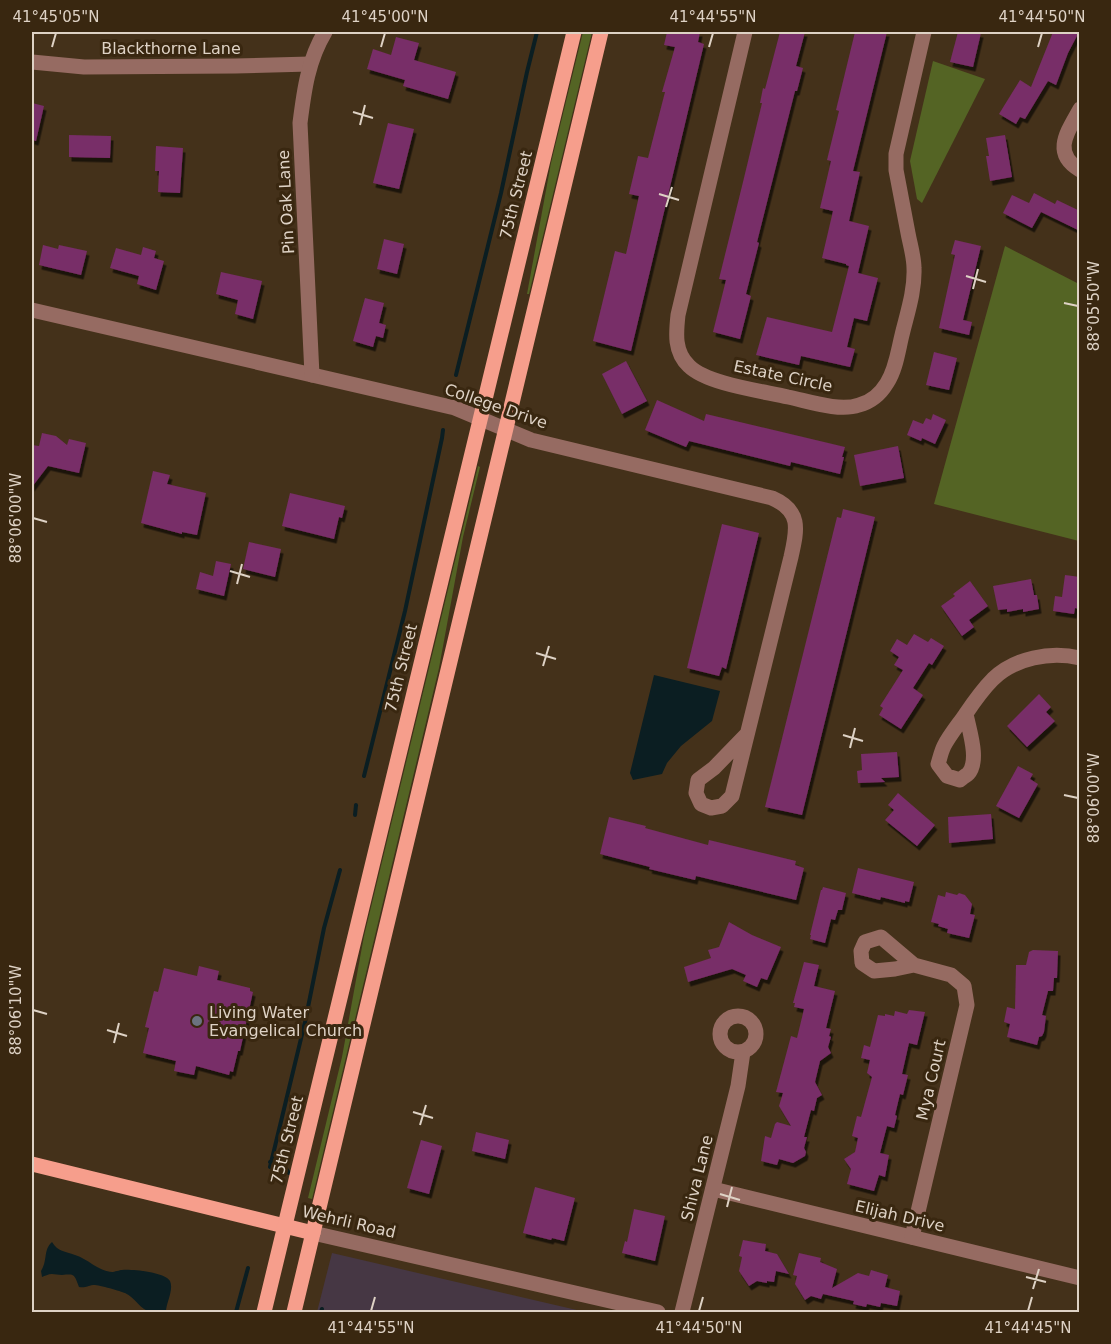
<svg xmlns="http://www.w3.org/2000/svg" width="1111" height="1344" font-family="'DejaVu Sans',sans-serif">
  <style>
    .commercial { fill: #463744 }
    .green { fill: #546424 }
    .water { fill: #0b1e22 }
    .lines { fill: none; stroke-linecap: round; stroke-linejoin: round }
    .stream { stroke: #0b1e22; stroke-width: 4 }
    .building { fill: #782d67; filter: url(#shadow) }
    .minor { stroke: #966b62; stroke-width: 15 }
    .major { stroke: #f69e8c; stroke-width: 15 }
    .ticks { fill: none; stroke: #ded2c5; stroke-width: 2 }
    .worship-dot { fill: #6b7280; stroke: #392710; stroke-width: 2 }
    .labels { text-anchor: middle; dominant-baseline: central; stroke-width: 6; stroke-linejoin: round; paint-order: stroke }
    .street-label { font-size: 16px; fill: #ded2c5; stroke: #392710 }
    .poi-label { font-size: 16px; fill: #ded2c5; stroke: #392710; text-anchor: start }
    .neatline { fill: none; stroke: #ded2c5; stroke-width: 2 }
    .ticks-label { font-size: 15px; text-anchor: middle; fill: #ded2c5 }
  </style>
  <defs>
    <filter id="shadow"><feDropShadow dx="2.5" dy="4.5" stdDeviation="0" flood-color="#0009"/></filter>
  </defs>
  <rect width="100%" height="100%" fill="#44311a"/>
  <polygon class="commercial" points="332,1253 581,1311 580,1312 317,1312"/>
  <g class="green">
    <polygon points="583,32 592,32 529,294 527,294 551,163"/>
    <polygon points="933,61 985,79 922,203 917,199 910,161"/>
    <polygon points="1005,246 1079,284 1079,541 934,504"/>
    <polygon points="478,466 480,467 463,537 439,668 312,1199 308,1198 342,1057 364,936"/>
  </g>
  <g class="water">
    <polygon points="654,675 720,691 712,721 681,746 667,763 662,774 633,780 630,773"/>
    <path d="M52,1242c6,10 13,9 23,13 13,4 23,16 37,17 2,0 8,-2 10,-2 9,-1 43,2 48,11 4,9 -4,22 -4,31 -5,0 -10,1 -15,0 -11,-2 -16,-15 -26,-19 -4,-2 -29,-9 -32,-8 -6,1 -7,3 -14,2 -5,-13 -4,-13 -17,-12 -4,0 -7,-1 -10,-1 -4,0 -7,2 -10,3l-1,-6c7,-11 2,-21 11,-29z"/>
  </g>
  <g class="lines">
    <g class="stream">
      <polyline points="456,375 501,193 527,72 537,32"/>
      <polyline points="364,776 405,611 442,438 443,430"/>
      <polyline points="355,815 356,805"/>
      <polyline points="270,1162 287,1170 289,1173"/>
      <polyline points="270,1167 305,1022 324,928 340,870"/>
      <polyline points="236,1312 248,1268"/>
      <polyline points="321,1312 322,1309"/>
    </g>
  </g>
  <g class="building">
    <polygon points="667,32 700,32 698,42 704,44 631,351 593,341 615,251 626,254 639,196 629,194 638,156 648,158 665,92 662,92 675,47 664,45"/>
    <polygon points="780,32 805,32 796,66 803,68 797,91 795,91 757,242 759,243 746,294 751,296 740,339 713,332 726,280 719,279 743,182 762,103 760,103 763,88 765,89"/>
    <polygon points="855,32 887,32 853,171 860,172 849,221 869,226 858,273 878,278 867,321 854,318 847,347 855,349 850,367 801,356 799,365 756,355 767,317 832,332 849,266 846,265 846,264 822,258 833,211 820,208 831,161 827,160 839,111 836,110"/>
    <polygon points="958,32 973,32 981,33 973,67 950,62"/>
    <polygon points="1053,32 1079,32 1068,53 1056,85 1048,81 1025,119 1020,117 1016,124 999,114 1020,80 1031,87"/>
    <polygon points="396,37 419,43 414,60 456,72 448,99 403,86 405,80 367,69 373,49 391,55"/>
    <polygon points="32,103 44,106 36,141 32,140"/>
    <polygon points="388,123 414,129 399,189 373,183"/>
    <polygon points="69,135 111,136 110,158 69,157"/>
    <polygon points="1005,135 1012,177 990,181 986,156 989,156 986,138"/>
    <polygon points="156,146 183,148 180,193 158,192 159,171 155,171"/>
    <polygon points="1034,193 1055,204 1057,200 1080,211 1080,231 1041,212 1032,228 1003,213 1012,195 1029,203"/>
    <polygon points="384,239 404,244 397,274 377,269"/>
    <polygon points="955,240 981,246 963,320 972,322 969,335 939,328 955,255 951,254"/>
    <polygon points="43,245 58,249 59,245 87,251 81,275 39,265"/>
    <polygon points="143,247 156,251 154,258 164,261 156,290 137,284 139,276 110,268 116,248 141,255"/>
    <polygon points="221,272 262,281 253,319 235,314 238,300 216,294"/>
    <polygon points="365,298 384,303 379,323 386,325 383,338 376,336 373,347 353,341"/>
    <polygon points="934,352 957,358 949,390 926,385"/>
    <polygon points="626,361 647,401 622,414 602,374"/>
    <polygon points="657,400 704,421 706,414 845,447 842,457 844,457 840,474 791,462 790,466 689,441 686,447 645,430"/>
    <polygon points="933,414 946,420 935,444 922,438 921,441 907,435 913,420 923,424 926,418 931,420"/>
    <polygon points="42,433 56,436 67,445 69,439 86,443 79,473 48,466 32,487 32,445 39,446"/>
    <polygon points="898,446 904,478 860,486 854,455"/>
    <polygon points="153,471 170,475 167,484 206,493 197,535 182,532 182,534 141,523"/>
    <polygon points="290,493 345,506 342,518 339,517 334,539 282,526"/>
    <polygon points="843,509 875,517 802,815 765,807 837,517 841,518"/>
    <polygon points="722,524 759,533 726,669 722,667 719,676 687,668"/>
    <polygon points="249,542 281,549 275,577 243,569"/>
    <polygon points="216,561 231,564 224,596 196,589 200,572 213,576"/>
    <polygon points="1065,575 1080,577 1080,609 1075,608 1074,614 1053,611 1055,596 1062,597"/>
    <polygon points="1031,579 1034,595 1037,595 1039,609 1023,612 1023,609 1007,612 1007,609 998,610 993,586"/>
    <polygon points="970,581 988,606 969,620 974,627 962,636 941,606 955,596 953,594"/>
    <polygon points="914,634 928,642 931,638 944,646 932,665 929,663 913,688 923,695 901,729 879,715 883,708 880,706 903,670 894,665 899,657 890,651 897,639 907,645"/>
    <polygon points="1039,694 1051,707 1046,712 1055,721 1027,747 1007,726"/>
    <polygon points="897,752 899,777 881,778 885,782 858,783 857,771 862,770 861,754"/>
    <polygon points="1018,766 1033,774 1030,779 1038,784 1019,818 996,806"/>
    <polygon points="898,793 935,825 917,846 885,820 894,810 888,805"/>
    <polygon points="991,814 993,839 949,843 948,817"/>
    <polygon points="609,817 646,826 645,828 708,845 709,840 796,861 795,865 804,868 796,900 696,876 695,880 649,869 650,867 600,854"/>
    <polygon points="858,868 914,882 909,902 905,901 905,903 881,897 880,900 852,893"/>
    <polygon points="823,887 846,893 842,910 838,910 835,920 831,919 825,943 810,939 811,935 810,935 821,890 822,890"/>
    <polygon points="946,892 957,895 959,893 965,895 972,904 970,914 975,915 969,938 947,933 948,929 938,926 939,924 931,922 938,895 945,897"/>
    <polygon points="729,922 752,935 781,947 767,980 761,978 757,987 743,981 746,975 732,969 688,982 684,967 711,958 708,950 719,947"/>
    <polygon points="1033,950 1058,951 1057,978 1054,978 1053,991 1048,991 1042,1015 1046,1016 1044,1032 1042,1036 1039,1037 1037,1045 1007,1037 1010,1024 1004,1022 1007,1007 1015,1009 1016,965 1026,965 1029,952"/>
    <polygon points="804,962 819,965 814,986 835,991 826,1028 831,1029 829,1036 831,1037 828,1047 831,1053 820,1061 815,1082 822,1095 817,1098 814,1111 811,1110 804,1137 807,1137 804,1148 806,1152 805,1156 793,1163 779,1159 777,1165 761,1161 765,1136 771,1138 775,1124 777,1122 791,1126 779,1106 783,1093 776,1092 791,1036 797,1038 804,1009 794,1007 795,1003 793,1003"/>
    <polygon points="199,966 219,971 217,980 250,988 250,991 253,992 240,1051 238,1051 233,1072 230,1071 229,1075 196,1066 194,1075 174,1071 176,1061 143,1053 149,1028 145,1027 154,991 158,992 164,968 197,976"/>
    <polygon points="909,1010 925,1012 917,1045 909,1043 902,1074 908,1075 903,1095 900,1094 895,1115 897,1116 894,1128 887,1126 880,1153 889,1155 885,1177 879,1175 874,1191 847,1184 851,1169 844,1159 855,1152 858,1138 852,1136 857,1116 861,1117 872,1077 867,1073 870,1060 861,1058 864,1045 870,1047 878,1015 885,1016 885,1014 894,1016 895,1011 907,1014"/>
    <polygon points="476,1132 509,1140 505,1159 472,1151"/>
    <polygon points="421,1140 442,1146 429,1194 407,1188"/>
    <polygon points="535,1187 575,1198 564,1241 552,1238 551,1240 523,1233"/>
    <polygon points="634,1209 665,1216 655,1261 622,1253 625,1241 627,1242"/>
    <polygon points="743,1240 766,1244 765,1251 777,1254 789,1274 776,1271 774,1282 767,1281 767,1283 757,1281 749,1286 739,1271 742,1257 739,1256"/>
    <polygon points="799,1253 821,1258 820,1262 837,1269 832,1288 858,1273 869,1276 871,1270 888,1275 885,1287 900,1291 897,1306 881,1303 880,1307 867,1304 866,1307 853,1304 854,1301 823,1294 821,1299 811,1296 805,1300 795,1284 797,1276 793,1275"/>
  </g>
  <g class="lines">
    <g class="minor">
      <path d="M745,32l-67,283c-2,18 -4,37 11,51 18,18 73,25 99,31 20,4 51,15 71,8 12,-3 22,-12 28,-22 9,-14 11,-32 15,-48 5,-21 13,-44 12,-67 0,-11 -4,-24 -6,-35 -4,-21 -8,-42 -12,-63v-16l28,-122"/>
      <polyline points="32,62 84,67 235,66 310,64"/>
      <path d="M1080,109c-12,22 -29,44 0,61"/>
      <path d="M32,310l423,98 76,32 241,58c30,13 25,32 19,59l-59,239 -10,10 -11,2 -10,-4 -5,-11 2,-13 16,-12 33,-34"/>
      <path d="M312,375l-12,-252c4,-32 8,-63 25,-91"/>
      <path d="M966,714c3,16 14,47 2,60 -3,2 -6,4 -8,6l-13,-4 -9,-12c2,-6 3,-12 6,-18 5,-10 14,-21 21,-31 8,-12 17,-25 28,-36 22,-21 57,-28 87,-21"/>
      <circle cx="738" cy="1034" r="18"/>
      <polyline points="713,1189 1080,1278"/>
      <polyline points="313,1233 658,1312"/>
      <polyline points="912,1237 967,1005 964,986 951,975 914,965 881,937 865,942 861,951 862,963 874,971 895,969 914,965"/>
      <polyline points="682,1312 738,1086 743,1052"/>
    </g>
    <g class="major">
      <polyline points="32,1164 313,1233"/>
      <polyline points="264,1312 574,32"/>
      <polyline points="294,1312 601,32"/>
    </g>
  </g>
  <path class="ticks" d="M52,47l4,-14M381,47l4,-14M709,47l4,-14M1038,47l4,-14M353,112l20,6M360,125l5,-20M659,194l20,6M666,207l6,-20M966,276l20,6M973,289l5,-20M1064,303l14,3M33,518l14,4M230,571l20,6M237,584l5,-20M536,653l20,6M543,666l6,-20M843,735l20,6M850,748l5,-20M1064,795l14,3M33,1010l14,4M107,1030l20,6M114,1043l5,-20M413,1112l20,6M420,1125l6,-20M720,1194l20,6M727,1207l5,-20M1026,1277l20,5M1033,1289l6,-20M371,1311l4,-14M699,1311l4,-14M1028,1311l4,-14"/>
  <circle class="worship-dot" cx="197" cy="1021" r="6"/>
  <g class="labels">
    <g class="street-label">
      <text x="171" y="48">Blackthorne Lane</text>
      <text transform="translate(516 195) rotate(-76)">75th Street</text>
      <text transform="translate(286 202) rotate(-93)">Pin Oak Lane</text>
      <text transform="translate(783 376) rotate(12)">Estate Circle</text>
      <text transform="translate(496 406) rotate(19)">College Drive</text>
      <text transform="translate(401 668) rotate(-76)">75th Street</text>
      <text transform="translate(931 1080) rotate(-77)">Mya Court</text>
      <text transform="translate(287 1140) rotate(-76)">75th Street</text>
      <text transform="translate(697 1178) rotate(-76)">Shiva Lane</text>
      <text transform="translate(900 1216) rotate(13)">Elijah Drive</text>
      <text transform="translate(349 1222) rotate(13)">Wehrli Road</text>
    </g>
    <g class="poi-label">
      <text x="209" y="1012">Living Water<tspan x="209" dy="18">Evangelical Church</tspan></text>
    </g>
  </g>
  <rect width="1111" height="1344" fill="none" stroke="#392710" stroke-width="66"/>
  <rect x="33" y="33" width="1045" height="1278" class="neatline"/>
  <g class="ticks-label">
    <text x="56" y="22">41°45'05"N</text>
    <text x="385" y="22">41°45'00"N</text>
    <text x="713" y="22">41°44'55"N</text>
    <text x="1042" y="22">41°44'50"N</text>
    <text transform="translate(1094 306) rotate(-90)" y="5">88°05'50"W</text>
    <text transform="translate(16 518) rotate(-90)" y="5">88°06'00"W</text>
    <text transform="translate(1094 798) rotate(-90)" y="5">88°06'00"W</text>
    <text transform="translate(16 1010) rotate(-90)" y="5">88°06'10"W</text>
    <text x="371" y="1333">41°44'55"N</text>
    <text x="699" y="1333">41°44'50"N</text>
    <text x="1028" y="1333">41°44'45"N</text>
  </g>
</svg>
